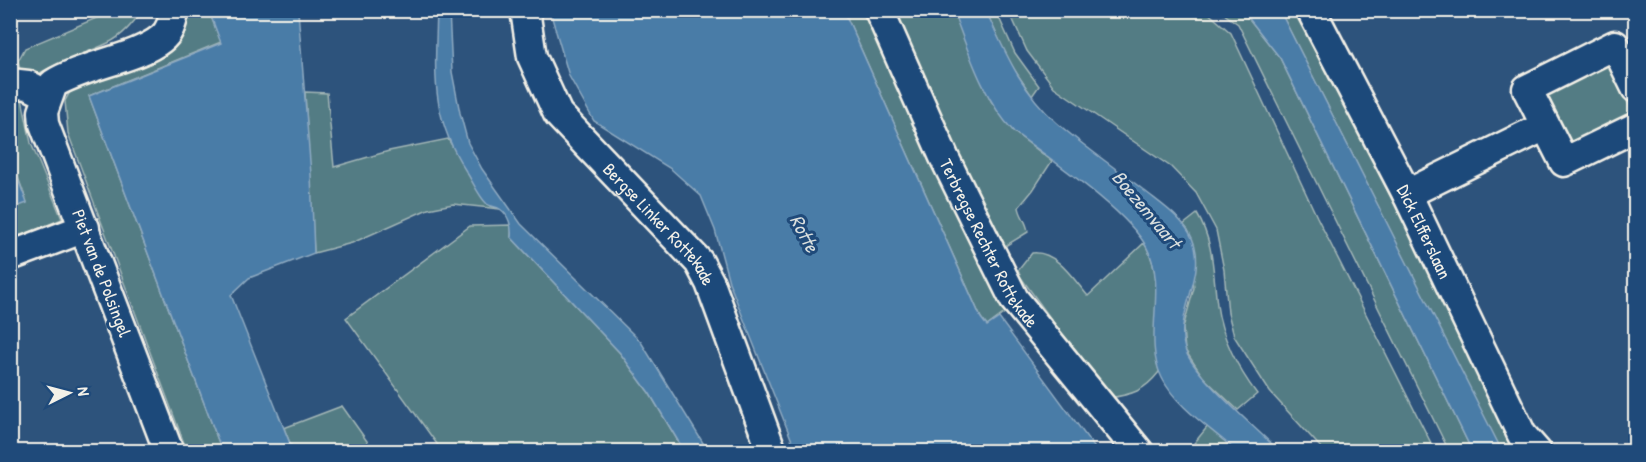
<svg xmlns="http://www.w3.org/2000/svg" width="1646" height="462" font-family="'Patrick Hand',sans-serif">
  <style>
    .green { fill: #527c84; stroke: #a3b6b6; stroke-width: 1.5 }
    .water { fill: #4a7ba7; stroke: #8eaac1; stroke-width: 1.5 }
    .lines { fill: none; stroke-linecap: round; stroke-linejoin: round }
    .minor-casing { stroke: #f4f1e8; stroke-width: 33 }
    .minor { stroke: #1f4a7a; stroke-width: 28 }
    .labels { text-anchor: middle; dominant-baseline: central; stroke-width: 6; stroke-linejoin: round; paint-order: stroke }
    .street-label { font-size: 18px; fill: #f4f1e8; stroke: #1f4a7a }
    .water-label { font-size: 20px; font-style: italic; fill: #dadfde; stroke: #1f4a7a }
  </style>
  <rect width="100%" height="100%" fill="#2d537c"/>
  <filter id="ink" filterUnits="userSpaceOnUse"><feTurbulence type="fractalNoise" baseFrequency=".0167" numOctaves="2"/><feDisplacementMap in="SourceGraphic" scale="12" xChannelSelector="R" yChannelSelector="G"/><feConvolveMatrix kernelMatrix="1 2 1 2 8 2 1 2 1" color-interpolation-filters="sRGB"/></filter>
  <g filter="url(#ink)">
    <g class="green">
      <path d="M113,11h29c-9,12 -19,25 -34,32 -29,14 -59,21 -85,41l-5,-23 7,-13z"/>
      <polygon points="176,11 209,11 221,42 89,96 222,451 187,451 68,133 65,101 71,90"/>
      <polygon points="844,11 873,11 1018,303 987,326 981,318"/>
      <path d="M884,11h69l38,90 23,31 38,29 -19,29 -14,17c1,9 8,14 9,25l-31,19z"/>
      <polygon points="986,11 996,11 1015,53 1039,86 1032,96 1008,60"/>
      <polygon points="1009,11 1206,11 1231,33 1317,217 1435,451 1324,451 1270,392 1234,336 1228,313 1224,270 1216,230 1196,193 1171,167 1054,87 1027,51"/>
      <polygon points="1220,11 1243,11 1280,58 1472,451 1449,451 1238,24"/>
      <polygon points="1280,11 1296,11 1515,441 1525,451 1501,451"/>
      <polygon points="1598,66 1609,66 1632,111 1629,119 1576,146 1565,144 1544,102 1547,92"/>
      <polygon points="305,92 327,93 334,167 389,151 448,139 488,205 500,209 453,204 428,209 352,243 314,253"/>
      <polygon points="22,99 31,143 62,219 11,240 11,209 27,202 11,158 11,103"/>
      <path d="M1197,214c17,28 16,59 20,91 4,31 21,64 40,89l-19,16 -35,-33 -18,-27 -2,-22 11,-40 -6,-58 -5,-5z"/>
      <polygon points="512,225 511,237 620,353 650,394 684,451 442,451 346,318 470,226"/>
      <path d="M1144,243c22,33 8,90 15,129 -15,19 -27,23 -51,26l-91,-126 15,-19c24,-3 42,27 56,43z"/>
      <polygon points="342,406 374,451 293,451 284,428"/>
      <polygon points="1208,426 1236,451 1187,452"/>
    </g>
    <g class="water">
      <polygon points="209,11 298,11 311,174 314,253 249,278 231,295 293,451 222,451 89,96 221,43"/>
      <path d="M437,11h12l3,61 8,41 8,30 14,26 39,55 120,118 67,109h-24l-34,-57 -30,-41 -109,-116c1,-10 -2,-22 -11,-28 -4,-3 -9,-2 -13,-5 -8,-7 -14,-22 -20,-31 -37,-58 -32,-96 -30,-162z"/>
      <polygon points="550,11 844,11 981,318 987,326 999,318 1097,451 796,451 729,282 715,230 701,196 671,169 594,121 569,76"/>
      <path d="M953,11h33c19,41 35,80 70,111 28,25 60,46 90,70 15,12 33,24 43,40 24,41 -18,79 -3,120 11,26 71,77 93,99h-43c-24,-22 -59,-43 -74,-73 -20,-39 6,-90 -15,-130 -19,-37 -97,-89 -133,-116 -31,-33 -45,-79 -61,-121z"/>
      <polygon points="1243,11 1280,11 1502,451 1472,451 1280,58"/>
      <polygon points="10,158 27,203 11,209 10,209"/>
    </g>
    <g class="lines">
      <g class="minor-casing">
        <g id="minor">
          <path id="s1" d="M525,10l7,47 26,57 141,148 11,21 62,169"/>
          <path id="s2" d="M879,10l65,147 70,142 125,153"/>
          <path id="s3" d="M1311,10l96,184 115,241 15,17"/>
          <polyline points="10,83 28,85 48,95"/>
          <polyline points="1636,88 1615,45 1527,89 1564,162 1636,127"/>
          <polyline points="1407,194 1545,126"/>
          <polyline points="10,256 85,228"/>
          <path d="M169,452l-125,-328 -1,-12 10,-28c30,-19 83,-25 108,-45 8,-6 12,-18 13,-29"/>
        </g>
      </g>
      <use href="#minor" class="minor"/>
    </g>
  </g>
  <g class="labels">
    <g class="street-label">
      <text stroke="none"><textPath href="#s1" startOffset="260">Bergse Linker Rottekade</textPath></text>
      <text stroke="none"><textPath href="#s3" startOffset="249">Dick Elfferslaan</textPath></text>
      <text stroke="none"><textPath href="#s2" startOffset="258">Terbregse Rechter Rottekade</textPath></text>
      <text transform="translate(102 273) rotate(69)">Piet van de Polsingel</text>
    </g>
    <g class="water-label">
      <text transform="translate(1147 209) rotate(50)">Boezemvaart</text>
      <text transform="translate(805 233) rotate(62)">Rotte</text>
    </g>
  </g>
  <rect width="1646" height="462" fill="none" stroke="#1f4a7a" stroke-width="36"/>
  <rect x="18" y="18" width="1610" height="426" fill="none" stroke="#f4f1e8" stroke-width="2" filter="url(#ink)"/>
  <g transform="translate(69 393) rotate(84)" stroke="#1f4a7a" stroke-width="4.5" paint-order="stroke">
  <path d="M0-4.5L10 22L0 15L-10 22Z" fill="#f4f1e8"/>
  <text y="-9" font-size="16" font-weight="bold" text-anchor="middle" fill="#f4f1e8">N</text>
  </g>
</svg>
